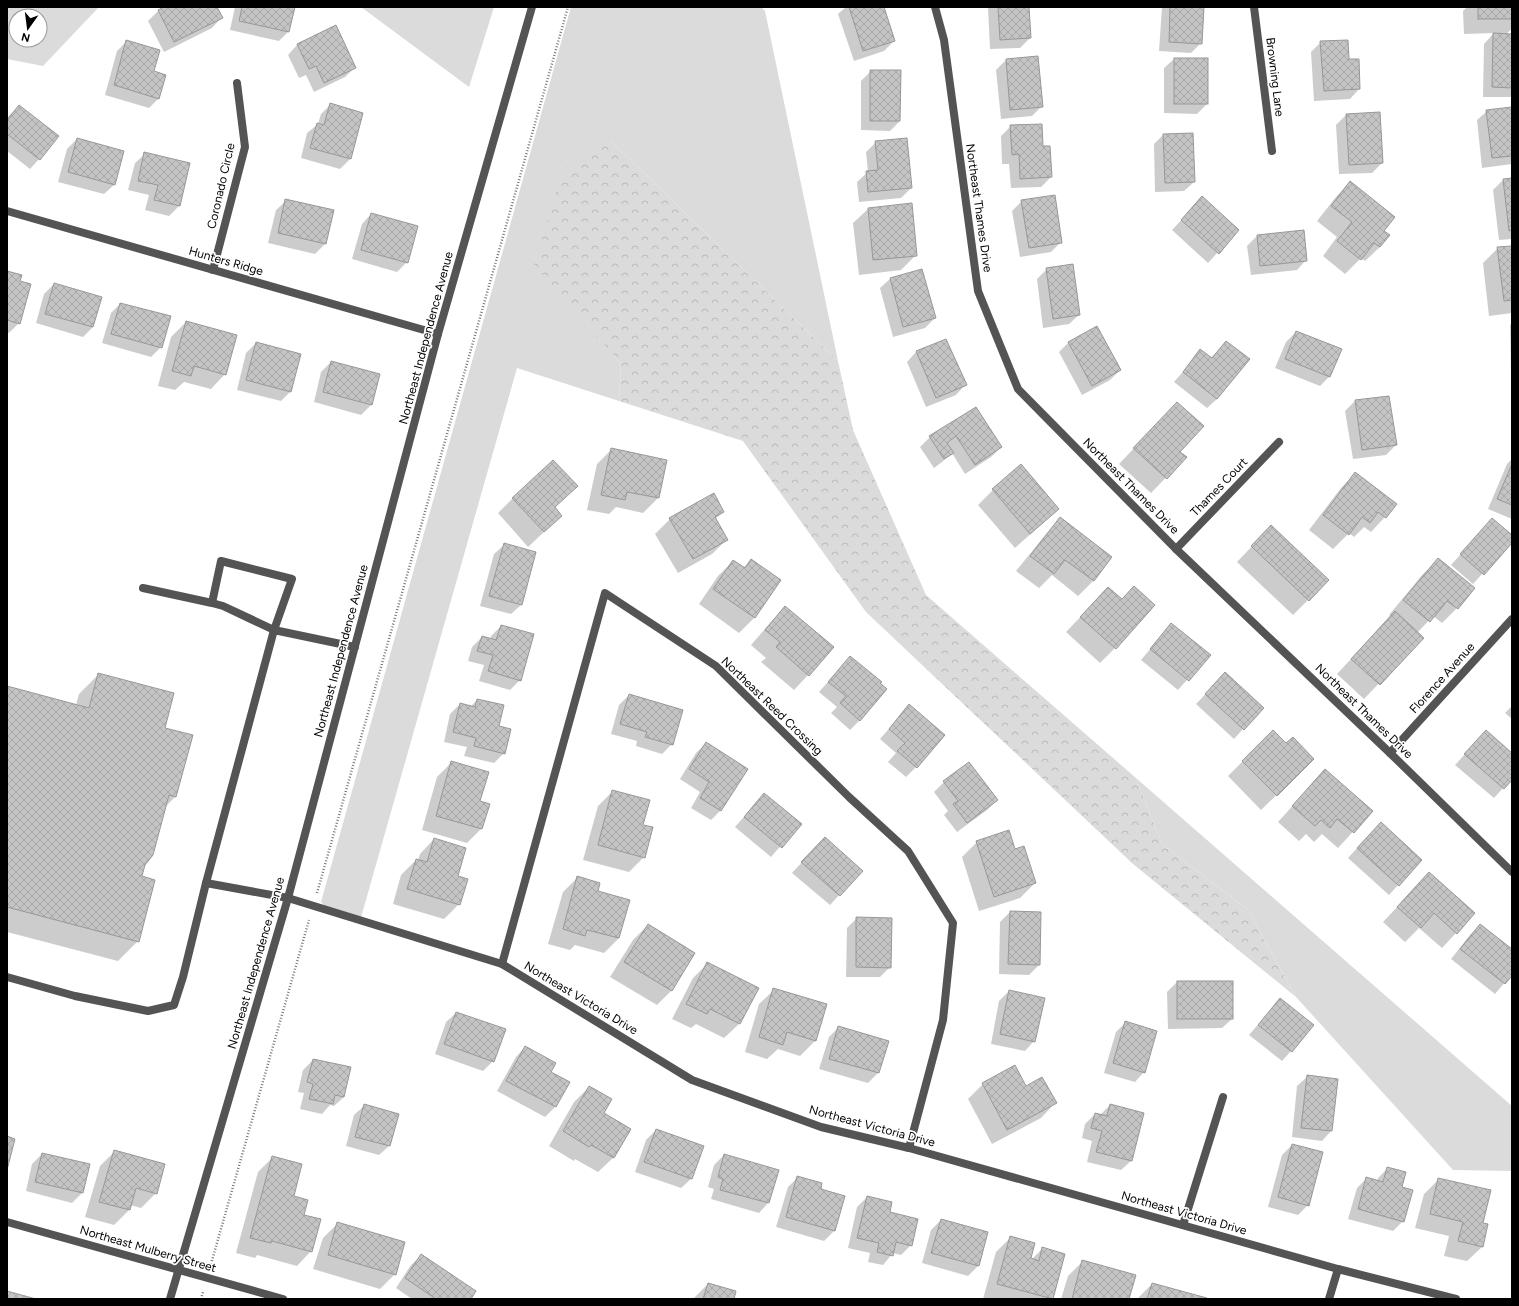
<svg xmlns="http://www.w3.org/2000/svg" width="1519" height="1306" font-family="Figtree,sans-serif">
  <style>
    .grass { fill: #dbdbdb; fill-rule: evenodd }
    .forest { fill: url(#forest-crowns) }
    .shadow { fill: #0003 }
    .building { fill: url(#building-cross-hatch); stroke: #989898 }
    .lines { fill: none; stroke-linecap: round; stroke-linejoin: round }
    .path { stroke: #767676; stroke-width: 2.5; stroke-dasharray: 1 2; stroke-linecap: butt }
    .service { stroke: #545454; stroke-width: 8 }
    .minor { stroke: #545454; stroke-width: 8 }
    .tertiary { stroke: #545454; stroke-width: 8 }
    .labels { text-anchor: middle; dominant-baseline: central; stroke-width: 3.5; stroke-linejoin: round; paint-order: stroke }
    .street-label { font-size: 12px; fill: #000; stroke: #fff }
  </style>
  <defs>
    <pattern id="forest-crowns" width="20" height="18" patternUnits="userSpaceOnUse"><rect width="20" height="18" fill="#dbdbdb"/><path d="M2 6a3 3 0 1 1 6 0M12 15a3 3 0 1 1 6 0" fill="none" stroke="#bababa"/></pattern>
    <pattern id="building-cross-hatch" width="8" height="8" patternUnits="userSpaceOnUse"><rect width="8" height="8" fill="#c4c4c4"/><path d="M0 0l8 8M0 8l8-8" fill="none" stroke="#a7a7a7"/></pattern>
  </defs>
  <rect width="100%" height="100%" fill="#fff"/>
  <g class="grass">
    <path d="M7,7h92l-56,59 -36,-7zM16,16h24v24h-24z"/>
    <polygon points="361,7 494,7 469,87"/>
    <polygon points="571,7 761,7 765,11 838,361 612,142 535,265 621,364 619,401 517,368 360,921 333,915 321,902"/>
    <polygon points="1136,778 1512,1106 1512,1171 1453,1170 1296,997 1248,910 1162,844"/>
  </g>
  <polygon class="forest" points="612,142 838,361 853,430 926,595 1136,778 1162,844 1248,910 1296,997 1133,864 866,612 743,441 619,401 621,364 534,265 563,170"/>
  <g class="shadow">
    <polygon points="166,7 216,7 221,18 212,28 164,52 148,21 158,11"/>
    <polygon points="235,7 294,7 288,32 279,41 230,30"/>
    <polygon points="846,7 883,7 894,41 884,51 854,61 838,14"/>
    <polygon points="988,7 1028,7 1030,38 1020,48 990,49"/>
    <polygon points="1162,7 1203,7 1201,43 1191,53 1159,51"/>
    <polygon points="1467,7 1512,7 1512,29 1506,34 1512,35 1512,97 1483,97 1484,44 1494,33 1464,34 1463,11"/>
    <polygon points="127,41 153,72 159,98 149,108 105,95 117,51"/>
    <polygon points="1321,42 1348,60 1359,89 1350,99 1314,101 1311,52"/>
    <polygon points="297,45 355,67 345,77 314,92 306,75 299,78 288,55"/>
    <polygon points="1174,59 1207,104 1197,114 1164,113 1164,68"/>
    <polygon points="1006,60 1042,106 1032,116 1001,119 996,70"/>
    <polygon points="871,71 900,121 890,131 861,130 861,81"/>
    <polygon points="330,105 362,113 350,159 340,169 301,158 307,133 318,124 321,114"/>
    <polygon points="19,106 39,159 30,169 7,151 7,118"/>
    <polygon points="1512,108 1512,164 1482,168 1477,120 1487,111"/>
    <polygon points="1346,115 1382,163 1372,173 1339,174 1336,125"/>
    <polygon points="1011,126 1043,147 1051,177 1041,187 1011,188 1009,164 1002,164 1001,136"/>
    <polygon points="1163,135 1194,182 1184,191 1155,192 1154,144"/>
    <polygon points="77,139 114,185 104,194 58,182 67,149"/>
    <polygon points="876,142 911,188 901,198 859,202 857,182 868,172 866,152"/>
    <polygon points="145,154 189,164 179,206 169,216 145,210 149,195 128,190 135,163"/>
    <polygon points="1512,179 1512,239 1499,240 1493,190 1503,180"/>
    <polygon points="1350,182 1383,231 1380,247 1365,261 1361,258 1345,274 1323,256 1337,237 1317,221 1336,197"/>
    <polygon points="1202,198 1238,230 1208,263 1172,230"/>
    <polygon points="286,201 333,211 325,244 315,254 268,243 276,210"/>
    <polygon points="1022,201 1061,242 1051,252 1020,257 1012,211"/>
    <polygon points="868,209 916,255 901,270 859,275 853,223"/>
    <polygon points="371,214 407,262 397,272 352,259 362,224"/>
    <polygon points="1257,236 1306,260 1297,270 1251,275 1247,246"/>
    <polygon points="1512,247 1512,313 1489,316 1483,263 1498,248"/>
    <polygon points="1047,269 1079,315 1069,324 1043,328 1037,279"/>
    <polygon points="921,270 935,318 925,328 893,337 880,288 890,279"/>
    <polygon points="7,272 19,282 19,323 9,333 7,332"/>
    <polygon points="54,284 93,327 83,337 36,323 44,294"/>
    <polygon points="120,304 161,347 151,357 102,343 111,313"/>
    <polygon points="186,322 225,374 211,389 184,382 175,390 158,386 171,337"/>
    <polygon points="1512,323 1512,376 1511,376 1510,325"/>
    <polygon points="1296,332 1330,376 1320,386 1275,368 1286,342"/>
    <polygon points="946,340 965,385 956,395 926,407 907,362 916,352"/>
    <polygon points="1069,342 1120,370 1110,380 1082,395 1059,352"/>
    <polygon points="1226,342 1217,399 1207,408 1174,382 1201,351 1211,358"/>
    <polygon points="256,343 291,391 281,401 237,390 246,353"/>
    <polygon points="331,362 379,375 371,405 361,415 314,402 321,372"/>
    <polygon points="1388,397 1396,445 1386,455 1353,459 1345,411 1355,401"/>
    <polygon points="1177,403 1179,452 1185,458 1151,493 1119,464"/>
    <polygon points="975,408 1001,447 991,457 965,474 952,453 942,462 934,468 920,447 930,437"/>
    <polygon points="612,449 666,461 658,498 643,513 616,507 609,514 587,510 597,464"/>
    <polygon points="1512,459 1512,519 1488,509 1507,464"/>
    <polygon points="1356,473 1385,517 1371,532 1364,527 1354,537 1349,533 1333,549 1309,530 1341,488"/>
    <polygon points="576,486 554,508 561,516 528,547 498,513 513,498"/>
    <polygon points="993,490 1058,509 1043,523 1015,548 978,505"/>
    <polygon points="723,512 715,519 727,539 712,554 678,573 655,534 670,519"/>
    <polygon points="1060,519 1111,558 1093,581 1078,596 1052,575 1039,588 1016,571 1046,534"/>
    <polygon points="1492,519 1512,536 1512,541 1473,584 1451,565"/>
    <polygon points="1257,541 1308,600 1293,615 1237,562"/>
    <polygon points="504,545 521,605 511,614 480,606 494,554"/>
    <polygon points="751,560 780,580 754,618 739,633 699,604 718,576 733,561 743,568"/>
    <polygon points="1438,560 1457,608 1442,623 1433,616 1417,633 1422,638 1364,699 1337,674 1391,616 1389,615 1423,574"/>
    <polygon points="1108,588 1115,648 1100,663 1066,632"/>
    <polygon points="785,607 808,675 794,690 761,662 766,658 751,645 771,622"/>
    <polygon points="1171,624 1209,655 1178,690 1141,660"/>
    <polygon points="501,626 520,680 510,690 479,681 484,665 468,661 472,647 482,637 490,639 491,636"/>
    <polygon points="850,657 860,720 850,730 831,713 837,707 819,692"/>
    <polygon points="99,674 164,728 176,796 165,807 144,865 141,877 138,941 118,961 7,932 7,687 76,705 79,694"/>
    <polygon points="1215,684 1243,729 1234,739 1196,704"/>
    <polygon points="629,695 672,744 662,754 636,746 637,741 611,734 619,705"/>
    <polygon points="477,700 498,727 504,753 494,763 464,756 467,747 444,742 450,714 460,704 470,707"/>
    <polygon points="909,706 916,767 906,777 888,762 896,753 880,739"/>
    <polygon points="1512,706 1512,719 1505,713"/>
    <polygon points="1273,731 1286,744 1313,759 1261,810 1228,776"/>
    <polygon points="1486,731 1512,754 1512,778 1494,798 1455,765"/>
    <polygon points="706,743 721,810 711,820 691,808 700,792 680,779 696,753"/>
    <polygon points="452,762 479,802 482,828 467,843 422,830 437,777"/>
    <polygon points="1325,770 1372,811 1338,848 1322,834 1314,842 1306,834 1299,841 1278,822"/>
    <polygon points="944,782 997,800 987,810 957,832 944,815 948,811 934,792"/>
    <polygon points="613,791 642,825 644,857 629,872 583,860 598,806"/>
    <polygon points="764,794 800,824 771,857 735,827"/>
    <polygon points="1371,833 1398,885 1389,895 1348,858"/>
    <polygon points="434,839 456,877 459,904 444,919 393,904 401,875 416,860 418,860 420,854"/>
    <polygon points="977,842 1014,850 1035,883 1020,898 979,911 962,857"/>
    <polygon points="815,848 861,871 830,905 792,873"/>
    <polygon points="1429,873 1456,933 1442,948 1419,928 1405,942 1383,922"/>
    <polygon points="578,877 597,892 629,901 619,938 604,953 575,945 570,950 548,944 563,892"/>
    <polygon points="1010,912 1039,965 1029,975 999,974 1000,922"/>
    <polygon points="857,918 890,967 880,977 846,977 847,928"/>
    <polygon points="648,925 671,991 657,1005 610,977 633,940"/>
    <polygon points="1480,925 1512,950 1512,974 1495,994 1451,959 1470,935"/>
    <polygon points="708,963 739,1024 724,1038 696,1024 691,1028 672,1019 693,978"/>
    <polygon points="1177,982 1232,1019 1222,1028 1168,1029 1167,992"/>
    <polygon points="774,990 826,1005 815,1041 800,1056 778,1049 767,1059 745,1052 759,1004"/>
    <polygon points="1009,991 1034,1041 1025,1051 991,1044 999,1001"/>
    <polygon points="1280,999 1291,1051 1282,1061 1249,1035"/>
    <polygon points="456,1013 493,1061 483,1071 435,1054 446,1022"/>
    <polygon points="1126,1022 1144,1072 1135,1082 1104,1073 1116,1032"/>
    <polygon points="839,1027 887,1042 878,1073 868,1083 819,1069 829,1037"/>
    <polygon points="525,1047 549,1072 568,1083 555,1107 545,1117 497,1091 516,1057"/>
    <polygon points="313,1060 344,1097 334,1106 330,1105 322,1114 300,1109 304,1093 298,1092 303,1070"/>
    <polygon points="1307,1077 1331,1131 1322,1141 1292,1137 1297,1086"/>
    <polygon points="983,1084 1026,1088 1055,1103 1041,1118 992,1144 968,1099"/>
    <polygon points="589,1087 602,1114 629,1129 613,1158 598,1172 575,1159 574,1161 549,1146 574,1102"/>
    <polygon points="1110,1105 1131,1161 1121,1170 1087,1162 1092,1141 1082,1138 1085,1124 1095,1114 1100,1115"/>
    <polygon points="364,1106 389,1146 379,1155 346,1146 354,1115"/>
    <polygon points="656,1130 691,1179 681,1188 635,1172 646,1140"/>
    <polygon points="1292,1145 1308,1205 1298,1215 1268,1207 1282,1155"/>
    <polygon points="115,1151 156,1193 141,1208 130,1205 129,1210 114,1225 85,1217 100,1166"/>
    <polygon points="42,1154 82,1193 72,1203 26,1191 32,1164"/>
    <polygon points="724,1155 768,1203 759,1213 711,1199 714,1189 708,1187 714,1165"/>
    <polygon points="273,1157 302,1215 311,1251 297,1266 257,1255 255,1258 236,1253 258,1172"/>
    <polygon points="1388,1168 1401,1187 1403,1221 1393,1231 1348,1219 1357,1188 1367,1178 1377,1181 1378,1178"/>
    <polygon points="798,1177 819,1190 844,1197 834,1231 824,1241 776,1227 788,1187"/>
    <polygon points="1439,1179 1482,1224 1482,1247 1467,1261 1444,1256 1449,1236 1415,1228 1424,1194"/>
    <polygon points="867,1197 889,1213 911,1245 901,1255 893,1253 883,1265 868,1262 870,1253 848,1248 857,1207"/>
    <polygon points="941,1220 987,1233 978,1266 968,1276 922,1263 931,1230"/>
    <polygon points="338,1223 395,1274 380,1289 313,1269 323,1238"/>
    <polygon points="1010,1238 1030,1259 1031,1260 1042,1249 1064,1255 1052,1299 983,1299 996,1252"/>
    <polygon points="421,1256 470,1299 412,1299 396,1288 411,1265"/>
    <polygon points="1083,1261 1128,1299 1061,1299 1068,1276"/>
    <polygon points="708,1284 733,1299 693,1299"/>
    <polygon points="1152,1284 1205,1299 1137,1299"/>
  </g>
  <g class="building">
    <polygon points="164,7 217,7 223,18 174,42 158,10"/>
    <polygon points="242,7 295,7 289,32 239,21"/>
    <polygon points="849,7 884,7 895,41 863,51"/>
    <polygon points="998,7 1029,7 1031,38 1000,40"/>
    <polygon points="1170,7 1204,7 1202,44 1169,42"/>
    <rect x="1478" y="7" width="34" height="12"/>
    <polygon points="336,25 356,68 324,83 316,66 309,69 297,44"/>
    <polygon points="1493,33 1512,34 1512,88 1492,87"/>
    <polygon points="126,40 160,50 154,71 166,75 159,99 114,85"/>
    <polygon points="1348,40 1349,59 1359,59 1360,89 1324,91 1320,41"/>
    <polygon points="1038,56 1043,107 1010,110 1006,59"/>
    <rect x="1174" y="58" width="34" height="46"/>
    <polygon points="870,70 901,70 900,121 870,121"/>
    <polygon points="330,103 363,113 351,159 310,148 317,123 324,125"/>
    <polygon points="19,105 59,136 40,160 7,134 7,120"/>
    <polygon points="1512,107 1512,156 1492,158 1486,110"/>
    <polygon points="1380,112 1383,163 1349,165 1346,114"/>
    <polygon points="1042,124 1043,146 1050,146 1052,177 1020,179 1019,154 1012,155 1010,125"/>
    <polygon points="1193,133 1195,182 1165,183 1163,134"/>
    <polygon points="77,138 124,151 115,185 68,172"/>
    <polygon points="907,138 912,188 868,192 866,171 878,170 875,141"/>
    <polygon points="144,152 190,163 180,206 154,200 158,185 138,181"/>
    <polygon points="1512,178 1512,230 1509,231 1503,179"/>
    <polygon points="1350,181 1395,217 1384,231 1390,235 1380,247 1374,243 1361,260 1337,241 1352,222 1331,206"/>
    <polygon points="1055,195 1062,243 1029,248 1021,200"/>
    <polygon points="1202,196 1239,230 1219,254 1181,220"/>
    <polygon points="285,199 334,210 326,244 278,233"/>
    <polygon points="912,203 917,256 873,260 868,208"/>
    <polygon points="371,213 418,226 408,263 361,250"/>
    <polygon points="1304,230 1307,261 1260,266 1257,235"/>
    <polygon points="1512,246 1512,300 1504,301 1497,247"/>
    <polygon points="1073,264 1080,315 1053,319 1046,268"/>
    <polygon points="922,269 936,318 903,327 890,278"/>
    <polygon points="7,271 22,275 20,281 31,284 20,324 7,320"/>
    <polygon points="54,283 102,297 93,327 45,314"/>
    <polygon points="120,303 171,316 162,348 111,334"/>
    <polygon points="186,321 237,335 226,375 194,366 191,376 172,371"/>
    <polygon points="1097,326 1121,370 1092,386 1068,342"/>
    <polygon points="1296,331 1342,349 1330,377 1285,359"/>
    <polygon points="946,339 967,385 936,398 916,351"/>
    <polygon points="1226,341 1250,359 1217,399 1183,372 1200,349 1212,358"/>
    <polygon points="256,342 301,354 291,392 246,380"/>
    <polygon points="331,361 380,374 372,405 323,392"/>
    <polygon points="1389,396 1397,445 1362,450 1355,400"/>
    <polygon points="1177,402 1204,426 1180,452 1187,457 1167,479 1133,448"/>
    <polygon points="976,407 1002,447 975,465 956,436 947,443 954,453 944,459 929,436"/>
    <polygon points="611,448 667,460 659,498 627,492 625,500 601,495"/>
    <polygon points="553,460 578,486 555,507 562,516 544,532 512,498"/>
    <polygon points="1021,464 1059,509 1030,534 992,489"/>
    <polygon points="1512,464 1512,505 1497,499"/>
    <polygon points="1355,472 1397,504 1386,518 1378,512 1370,523 1362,517 1349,535 1323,515"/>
    <polygon points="714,493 724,512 715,517 728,540 693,559 669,518"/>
    <polygon points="1060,517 1112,557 1094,581 1065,560 1054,574 1030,556"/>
    <polygon points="1492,518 1512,535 1512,543 1484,575 1460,554"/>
    <polygon points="1271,525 1329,580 1309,601 1251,546"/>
    <polygon points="504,543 536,552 522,605 489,596"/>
    <polygon points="1438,558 1475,588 1458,609 1447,601 1430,622 1403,600"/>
    <polygon points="751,559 781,580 755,618 713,589 733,560 745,568"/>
    <polygon points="1134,586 1155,605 1116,649 1080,617 1108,587 1122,599"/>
    <polygon points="785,606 834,647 809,676 776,647 780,642 765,630"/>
    <polygon points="1395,611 1424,638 1380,685 1351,659"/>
    <polygon points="1171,623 1211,655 1189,681 1150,649"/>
    <polygon points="501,625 534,634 521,681 488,671 493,655 477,651 482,636 496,640"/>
    <polygon points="850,656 882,682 880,683 887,689 860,721 840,703 846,696 828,682"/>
    <polygon points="1225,672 1264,708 1244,730 1205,694"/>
    <polygon points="98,673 174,693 165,728 193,735 176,797 169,795 153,855 145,865 142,876 155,880 139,942 7,907 7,686 89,708"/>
    <polygon points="629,694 683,710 673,745 645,737 647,732 620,724"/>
    <polygon points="477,699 504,705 499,726 511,729 505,754 474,746 476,738 453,732 460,703 475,707"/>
    <polygon points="909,704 945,735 917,768 897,751 905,743 889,729"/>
    <polygon points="1273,730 1286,743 1293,737 1314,759 1277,796 1242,761"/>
    <polygon points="1486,730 1512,753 1512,780 1504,789 1464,754"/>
    <polygon points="706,742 748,769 721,811 700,798 709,782 689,769"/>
    <polygon points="451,761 489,772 480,801 490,804 482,829 436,816"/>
    <polygon points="969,762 998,800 967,823 953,804 958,801 943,781"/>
    <polygon points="1325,769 1373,811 1354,833 1337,819 1330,828 1321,820 1315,826 1292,806"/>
    <polygon points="612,790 650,800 643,825 653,827 645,858 598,845"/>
    <polygon points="764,793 802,824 782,848 744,817"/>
    <polygon points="1381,822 1422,860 1399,886 1357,848"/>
    <polygon points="1009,830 1015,849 1024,846 1036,883 994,897 976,841"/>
    <polygon points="825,837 863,871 840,896 801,862"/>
    <polygon points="434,838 466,848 458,876 468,879 460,905 407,889 416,859 427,862"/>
    <polygon points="1429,872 1475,913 1457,934 1434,913 1421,928 1397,907"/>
    <polygon points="577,876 600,883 598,891 630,900 619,938 587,930 585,936 563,929"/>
    <polygon points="1010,911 1041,912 1040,965 1008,964"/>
    <polygon points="856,917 892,918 891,968 856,967"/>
    <polygon points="648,924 695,953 672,991 624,962"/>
    <polygon points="1480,924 1512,949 1512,976 1505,984 1460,949"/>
    <polygon points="707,962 759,988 740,1024 710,1009 707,1014 686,1004"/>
    <rect x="1177" y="981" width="56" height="38"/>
    <polygon points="773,988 827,1004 816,1041 787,1032 783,1045 759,1037"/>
    <polygon points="1009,990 1045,998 1035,1042 1000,1034"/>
    <polygon points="1280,998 1314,1025 1292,1052 1258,1025"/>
    <polygon points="456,1012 506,1029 494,1062 444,1044"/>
    <polygon points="1125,1021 1157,1031 1145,1073 1113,1063"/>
    <polygon points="838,1026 889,1041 879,1073 829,1059"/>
    <polygon points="525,1046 556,1063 551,1072 570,1082 556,1107 506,1081"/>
    <polygon points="313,1059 351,1067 344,1097 335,1095 333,1104 309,1099 313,1084 307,1082"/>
    <polygon points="1015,1065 1026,1086 1042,1077 1057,1103 1007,1130 982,1083"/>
    <polygon points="1307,1075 1338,1079 1332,1131 1301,1128"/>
    <polygon points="589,1086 612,1099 604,1113 631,1129 614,1158 591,1145 589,1147 563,1131"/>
    <polygon points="364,1104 399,1114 390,1146 355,1137"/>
    <polygon points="1110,1104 1144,1113 1132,1161 1096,1152 1102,1131 1091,1128 1095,1113 1107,1116"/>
    <polygon points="656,1129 704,1146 692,1179 644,1162"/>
    <polygon points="7,1136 15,1139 7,1170"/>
    <polygon points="1292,1144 1323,1152 1309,1206 1278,1197"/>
    <polygon points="114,1150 165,1164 157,1194 136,1188 130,1210 99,1202"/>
    <polygon points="42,1153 90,1164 83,1193 35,1182"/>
    <polygon points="724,1154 779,1170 769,1203 720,1190 723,1179 718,1177"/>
    <polygon points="272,1156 302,1164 294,1196 308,1200 304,1215 321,1219 312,1252 272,1241 271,1243 250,1238"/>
    <polygon points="1387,1167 1406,1172 1402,1187 1413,1190 1404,1222 1358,1209 1366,1177 1383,1182"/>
    <polygon points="797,1176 822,1183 821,1189 845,1196 835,1231 786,1217"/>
    <polygon points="1438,1178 1491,1190 1483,1223 1488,1224 1483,1247 1458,1241 1463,1222 1430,1214"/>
    <polygon points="867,1196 892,1202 890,1212 918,1219 912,1246 896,1242 893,1256 877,1252 879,1243 857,1238"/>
    <polygon points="941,1219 988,1232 979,1266 931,1253"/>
    <polygon points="337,1222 405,1242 396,1275 328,1255"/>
    <polygon points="1010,1236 1035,1243 1031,1258 1039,1261 1042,1247 1065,1254 1053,1299 997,1284"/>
    <polygon points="421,1254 476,1291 471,1299 436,1299 405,1278"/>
    <polygon points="1082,1260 1136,1275 1129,1299 1072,1299"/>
    <polygon points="708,1283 736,1291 734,1299 703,1299"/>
    <polygon points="1152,1283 1207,1298 1206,1299 1147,1299"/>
    <polygon points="7,1291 36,1299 7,1299"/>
  </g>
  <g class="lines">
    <g class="path">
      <polyline points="317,893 568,7"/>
      <polyline points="211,1264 309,920"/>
      <polyline points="201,1299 203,1292"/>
    </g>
    <g class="service">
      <polyline points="143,588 212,603 223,606 274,630 292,579 221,561 212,603"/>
      <polyline points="206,883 274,630 355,647"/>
      <polyline points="7,977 75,996 148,1011 174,1005 183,977 206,883 288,898"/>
    </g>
    <g class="minor">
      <polyline points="935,7 944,40 978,291 1018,389 1176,549 1390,753 1512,872"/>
      <polyline points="1254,7 1272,151"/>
      <polyline points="7,211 438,334"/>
      <polyline points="213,270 245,147 237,83"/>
      <polyline points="1176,549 1279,442"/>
      <polyline points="1390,753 1512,619"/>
      <polyline points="288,898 502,964 692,1080 821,1127 909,1148 1338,1269 1456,1299"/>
      <polyline points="502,964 605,593 716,666 849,797 908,851 953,923 943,1020 909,1148"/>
      <polyline points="1183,1225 1223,1097"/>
      <polyline points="1329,1299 1338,1269"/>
    </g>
    <g class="tertiary">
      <polyline points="7,1222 283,1299"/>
      <polyline points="170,1299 288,898 438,334 532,7"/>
    </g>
  </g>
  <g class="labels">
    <g class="street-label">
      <text transform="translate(1275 77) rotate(83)">Browning Lane</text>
      <text transform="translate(221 186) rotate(-77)">Coronado Circle</text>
      <text transform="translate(979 208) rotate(82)">Northeast Thames Drive</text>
      <text transform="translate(226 261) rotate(16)">Hunters Ridge</text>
      <text transform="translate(426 338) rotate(-75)">Northeast Independence Avenue</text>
      <text transform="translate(1131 486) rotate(45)">Northeast Thames Drive</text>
      <text transform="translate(1219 487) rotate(-46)">Thames Court</text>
      <text transform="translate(341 651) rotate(-75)">Northeast Independence Avenue</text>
      <text transform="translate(1442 678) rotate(-48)">Florence Avenue</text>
      <text transform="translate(772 706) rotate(44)">Northeast Reed Crossing</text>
      <text transform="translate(1364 711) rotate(44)">Northeast Thames Drive</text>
      <text transform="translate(256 963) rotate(-74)">Northeast Independence Avenue</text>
      <text transform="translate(581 998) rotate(31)">Northeast Victoria Drive</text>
      <text transform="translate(872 1126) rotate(15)">Northeast Victoria Drive</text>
      <text transform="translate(1184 1213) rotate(16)">Northeast Victoria Drive</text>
      <text transform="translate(148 1249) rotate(16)">Northeast Mulberry Street</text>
    </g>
  </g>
  <rect width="1519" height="1306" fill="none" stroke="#000000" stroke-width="16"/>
  <g transform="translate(28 28) rotate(194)"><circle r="19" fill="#ffffff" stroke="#999999"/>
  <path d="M0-3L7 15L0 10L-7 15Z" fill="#000000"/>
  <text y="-6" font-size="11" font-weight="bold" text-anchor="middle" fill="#000000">N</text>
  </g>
</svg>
